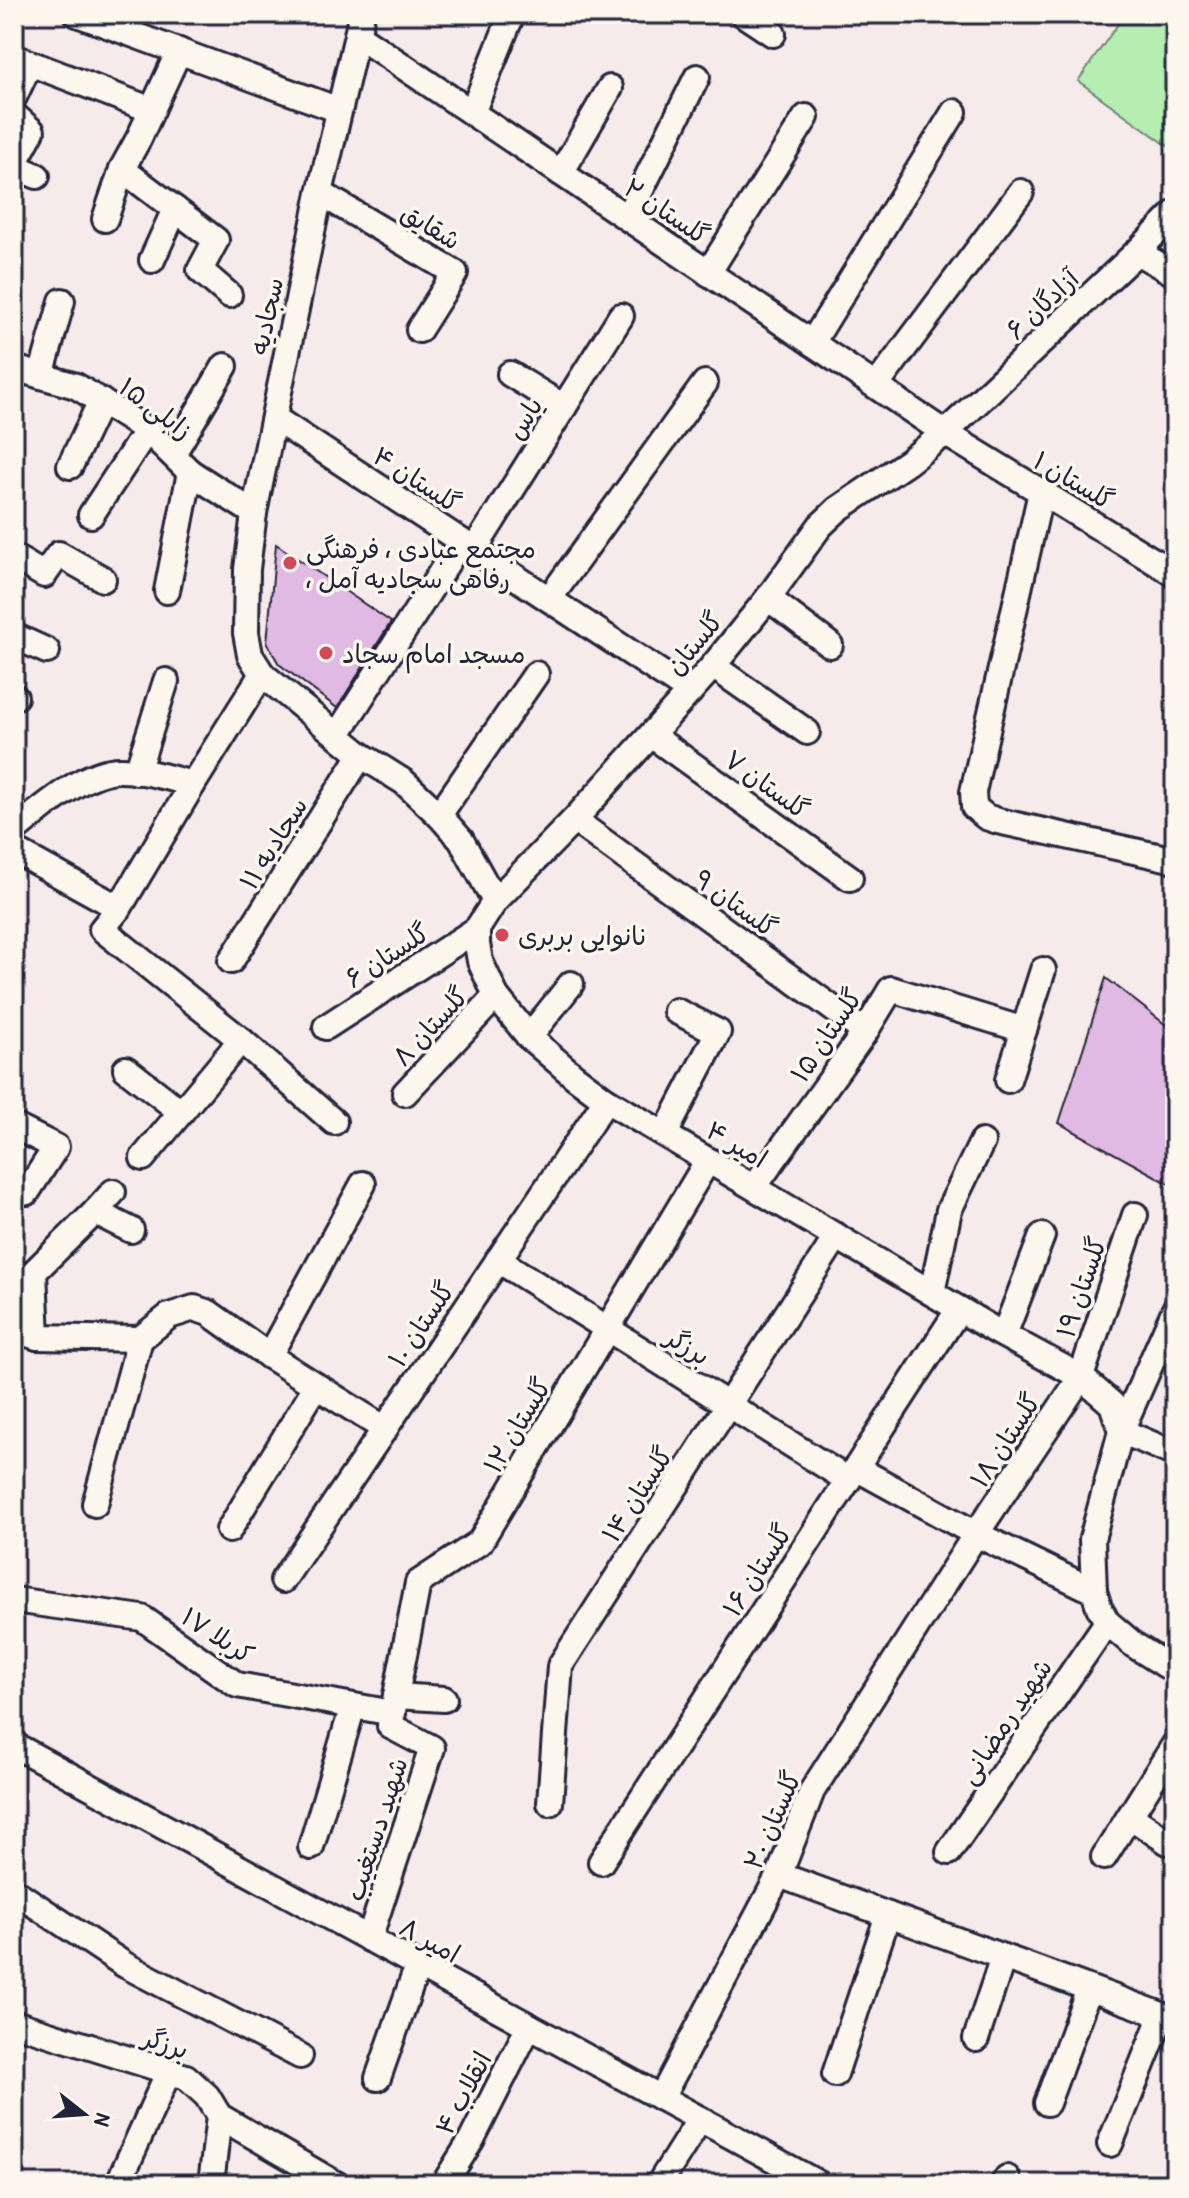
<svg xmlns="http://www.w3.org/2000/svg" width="1189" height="2198" font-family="'Patrick Hand','Playpen Sans Arabic',sans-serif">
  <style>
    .green { fill: #b6eeb1; stroke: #6c8876; stroke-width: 2 }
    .building { fill: #e1bae3; stroke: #22223b; stroke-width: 2 }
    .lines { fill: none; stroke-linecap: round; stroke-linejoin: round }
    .minor-casing { stroke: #22223b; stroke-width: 30 }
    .minor { stroke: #fbf7ec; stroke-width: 24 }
    .poi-dot { fill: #d1495b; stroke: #fbf7ec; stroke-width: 3 }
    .labels { text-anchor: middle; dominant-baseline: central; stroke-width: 7; stroke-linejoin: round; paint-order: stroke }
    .street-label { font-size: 26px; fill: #22223b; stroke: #fbf7ec }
    .poi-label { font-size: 26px; fill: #22223b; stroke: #fbf7ec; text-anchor: start }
  </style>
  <rect width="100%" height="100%" fill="#f6ebea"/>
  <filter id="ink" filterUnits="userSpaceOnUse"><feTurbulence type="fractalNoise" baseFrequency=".0125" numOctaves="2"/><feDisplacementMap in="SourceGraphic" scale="16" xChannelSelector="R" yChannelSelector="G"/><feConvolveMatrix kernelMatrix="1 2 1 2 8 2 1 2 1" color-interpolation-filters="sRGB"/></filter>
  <g filter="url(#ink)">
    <polygon class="green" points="1125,14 1175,14 1175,151 1078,81"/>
    <g class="building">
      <polygon points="276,544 391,622 337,708 279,664 267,643"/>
      <polygon points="1106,978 1175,1032 1175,1187 1059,1123"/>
    </g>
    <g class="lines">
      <g class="minor-casing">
        <g id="minor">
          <polyline points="77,14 339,110"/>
          <polyline points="362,14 320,193 254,513 247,569 246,633 250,655 262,674 361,755 404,782 439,815 461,840 495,901"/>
          <polyline points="743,14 773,34"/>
          <polyline points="357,35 945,433 1175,574"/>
          <polyline points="14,57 152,110"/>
          <polyline points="14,97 30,63"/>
          <polyline points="472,113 512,14"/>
          <polyline points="14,115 32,131 14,164"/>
          <polyline points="14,166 37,176"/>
          <polyline points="122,169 216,240 200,270 229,295"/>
          <polyline points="561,173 610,88"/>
          <polyline points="320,193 455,273 419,330"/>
          <polyline points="1175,213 1137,252 945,433 908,462 838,509 820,526 768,598 713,666 574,820 495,901 477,929 477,944 480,961 496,996 529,1037 574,1076 606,1100 996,1331 1081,1377 1112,1404 1121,1431 1092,1539 1094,1591 1099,1607 1107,1622 1134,1645 1175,1671"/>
          <polyline points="627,218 697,77"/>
          <polyline points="105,219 122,169 139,138 179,51"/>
          <polyline points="1137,252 1175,274"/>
          <polyline points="152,260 175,209"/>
          <polyline points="708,273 806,117"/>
          <polyline points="812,343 954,112"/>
          <polyline points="14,368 76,386 147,430 190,472 254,513"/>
          <polyline points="510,374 564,407"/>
          <polyline points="41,376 62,301"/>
          <polyline points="876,386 1021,192"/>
          <polyline points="274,418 690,692"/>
          <polyline points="173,454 225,366"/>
          <polyline points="70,466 101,401"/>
          <polyline points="1041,492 973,792 974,807 986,817 998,821 1175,860"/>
          <polyline points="91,515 147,430"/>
          <polyline points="474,550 621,316"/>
          <polyline points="14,557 44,575 59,554 103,579"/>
          <polyline points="167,591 190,472"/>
          <polyline points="768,598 830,645"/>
          <polyline points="549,599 705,383"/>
          <polyline points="14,636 47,651"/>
          <polyline points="713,666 807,732"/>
          <polyline points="14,697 15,697"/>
          <polyline points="338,734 461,541"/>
          <polyline points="651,735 850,878"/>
          <polyline points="137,772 166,681"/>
          <polyline points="193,784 119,908 102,929 241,1040 334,1122"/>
          <polyline points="439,815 536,674"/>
          <polyline points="574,820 865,1032"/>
          <path d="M14,831c27,-22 71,-61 106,-61 25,0 49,8 73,14l69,-110"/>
          <polyline points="14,850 119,908"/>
          <polyline points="231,961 361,755"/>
          <polyline points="326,1027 477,929"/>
          <polyline points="529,1037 571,984"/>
          <polyline points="126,1069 181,1112"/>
          <polyline points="1008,1080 1043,970"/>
          <polyline points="405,1093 496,996"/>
          <polyline points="14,1126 56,1147 27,1192"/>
          <polyline points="665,1134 718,1032 676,1011"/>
          <polyline points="143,1158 241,1040"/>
          <polyline points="754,1187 865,1032 891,989 1024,1030"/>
          <polyline points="95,1212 131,1230"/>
          <polyline points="498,1260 848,1480"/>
          <polyline points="932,1293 949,1210 982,1142"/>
          <polyline points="1175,1309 1121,1431 1175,1454"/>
          <polyline points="14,1330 37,1337 140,1339"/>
          <polyline points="1004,1335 1042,1236"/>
          <polyline points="37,1337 34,1272 95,1212 113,1192"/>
          <polyline points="269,1356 363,1184"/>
          <polyline points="856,1468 976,1534 1094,1591"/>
          <polyline points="95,1504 140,1339 169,1316 194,1308 209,1313 269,1356 385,1429"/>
          <polyline points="229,1530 316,1386"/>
          <polyline points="283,1580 606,1100"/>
          <polyline points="14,1600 142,1618 237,1685 393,1713"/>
          <polyline points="396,1696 444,1699"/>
          <polyline points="14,1745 819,2184"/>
          <polyline points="550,1803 560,1666 837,1236"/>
          <polyline points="1130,1816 1168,1842"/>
          <polyline points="311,1847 353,1706"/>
          <polyline points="949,1852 1107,1622"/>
          <polyline points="1104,1857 1175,1744"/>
          <polyline points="601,1862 959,1309"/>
          <polyline points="779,1875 1162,2015 1110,2144"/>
          <polyline points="14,1891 125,1965 300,2056"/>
          <polyline points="369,1939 432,1748 390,1726 418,1583 480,1542 708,1160"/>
          <polyline points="14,2023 186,2077 207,2096 219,2116 211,2184"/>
          <polyline points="976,2039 1003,1957"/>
          <polyline points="835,2074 888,1915"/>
          <polyline points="378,2078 418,1965"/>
          <polyline points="661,2098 779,1875 812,1791 976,1534 1081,1377 1135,1215"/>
          <polyline points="1047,2103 1089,1989"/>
          <polyline points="219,2116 336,2184"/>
          <polyline points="118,2184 169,2071"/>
          <polyline points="444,2184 472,2139 529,2026"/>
          <polyline points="659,2184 700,2119"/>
          <polyline points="1003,2184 1007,2178"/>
        </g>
      </g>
      <use href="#minor" class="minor"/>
    </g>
  </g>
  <g class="poi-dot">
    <circle cx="290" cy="563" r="8"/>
    <circle cx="326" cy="653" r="8"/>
    <circle cx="502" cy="935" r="8"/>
  </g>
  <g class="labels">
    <g class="street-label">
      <text transform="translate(667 211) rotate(34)">گلستان ۲</text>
      <text transform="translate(431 226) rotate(31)">شقایق</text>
      <text transform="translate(1042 304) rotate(-43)">آزادگان ۶</text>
      <text transform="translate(266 316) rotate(-78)">سجادیه</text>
      <text transform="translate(156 408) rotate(37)">زابلی ۱۵</text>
      <text transform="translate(524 418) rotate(-58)">یاس</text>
      <text transform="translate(417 479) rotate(33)">گلستان ۴</text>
      <text transform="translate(1074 480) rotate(31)">گلستان ۱</text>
      <text transform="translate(694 643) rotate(-50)">گلستان</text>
      <text transform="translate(767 784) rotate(36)">گلستان ۷</text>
      <text transform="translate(273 843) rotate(-58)">سجادیه ۱۱</text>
      <text transform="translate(736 903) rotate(36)">گلستان ۹</text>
      <text transform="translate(387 955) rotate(-33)">گلستان ۶</text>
      <text transform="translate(430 1026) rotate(-47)">گلستان ۸</text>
      <text transform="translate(826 1035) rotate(-56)">گلستان ۱۵</text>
      <text transform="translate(737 1144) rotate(31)">امیر ۴</text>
      <text transform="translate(1081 1287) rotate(-71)">گلستان ۱۹</text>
      <text transform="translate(421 1324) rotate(-56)">گلستان ۱۰</text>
      <text transform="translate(688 1346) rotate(32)">برزگر</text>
      <text transform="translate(517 1425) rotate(-59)">گلستان ۱۲</text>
      <text transform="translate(1005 1440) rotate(-57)">گلستان ۱۸</text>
      <text transform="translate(637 1494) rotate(-57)">گلستان ۱۴</text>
      <text transform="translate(757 1570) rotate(-57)">گلستان ۱۶</text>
      <text transform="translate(218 1635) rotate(33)">کربلا ۱۷</text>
      <text transform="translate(1005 1721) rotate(-56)">شهید رمضانی</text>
      <text transform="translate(772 1820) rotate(-66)">گلستان ۲۰</text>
      <text transform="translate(376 1829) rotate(-72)">شهید دستغیب</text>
      <text transform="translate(430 1940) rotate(29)">امیر ۸</text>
      <text transform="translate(166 2043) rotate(19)">برزگر</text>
      <text transform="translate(463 2093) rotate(-62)">انقلاب ۴</text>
    </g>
    <g class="poi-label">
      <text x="306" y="548">مجتمع عبادی ، فرهنگی<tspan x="306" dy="30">، رفاهی سجادیه آمل</tspan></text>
      <text x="342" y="653">مسجد امام سجاد</text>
      <text x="518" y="935">نانوایی بربری</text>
    </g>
  </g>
  <rect width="1189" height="2198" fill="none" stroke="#fbf7ec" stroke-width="48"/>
  <rect x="24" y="24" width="1141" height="2150" fill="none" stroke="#22223b" stroke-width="3" filter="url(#ink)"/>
  <g transform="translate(84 2114) rotate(107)" stroke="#fbf7ec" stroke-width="6" paint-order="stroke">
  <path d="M0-6L14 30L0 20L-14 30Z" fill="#22223b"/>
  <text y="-12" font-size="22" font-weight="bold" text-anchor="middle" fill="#22223b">N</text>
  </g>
</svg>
